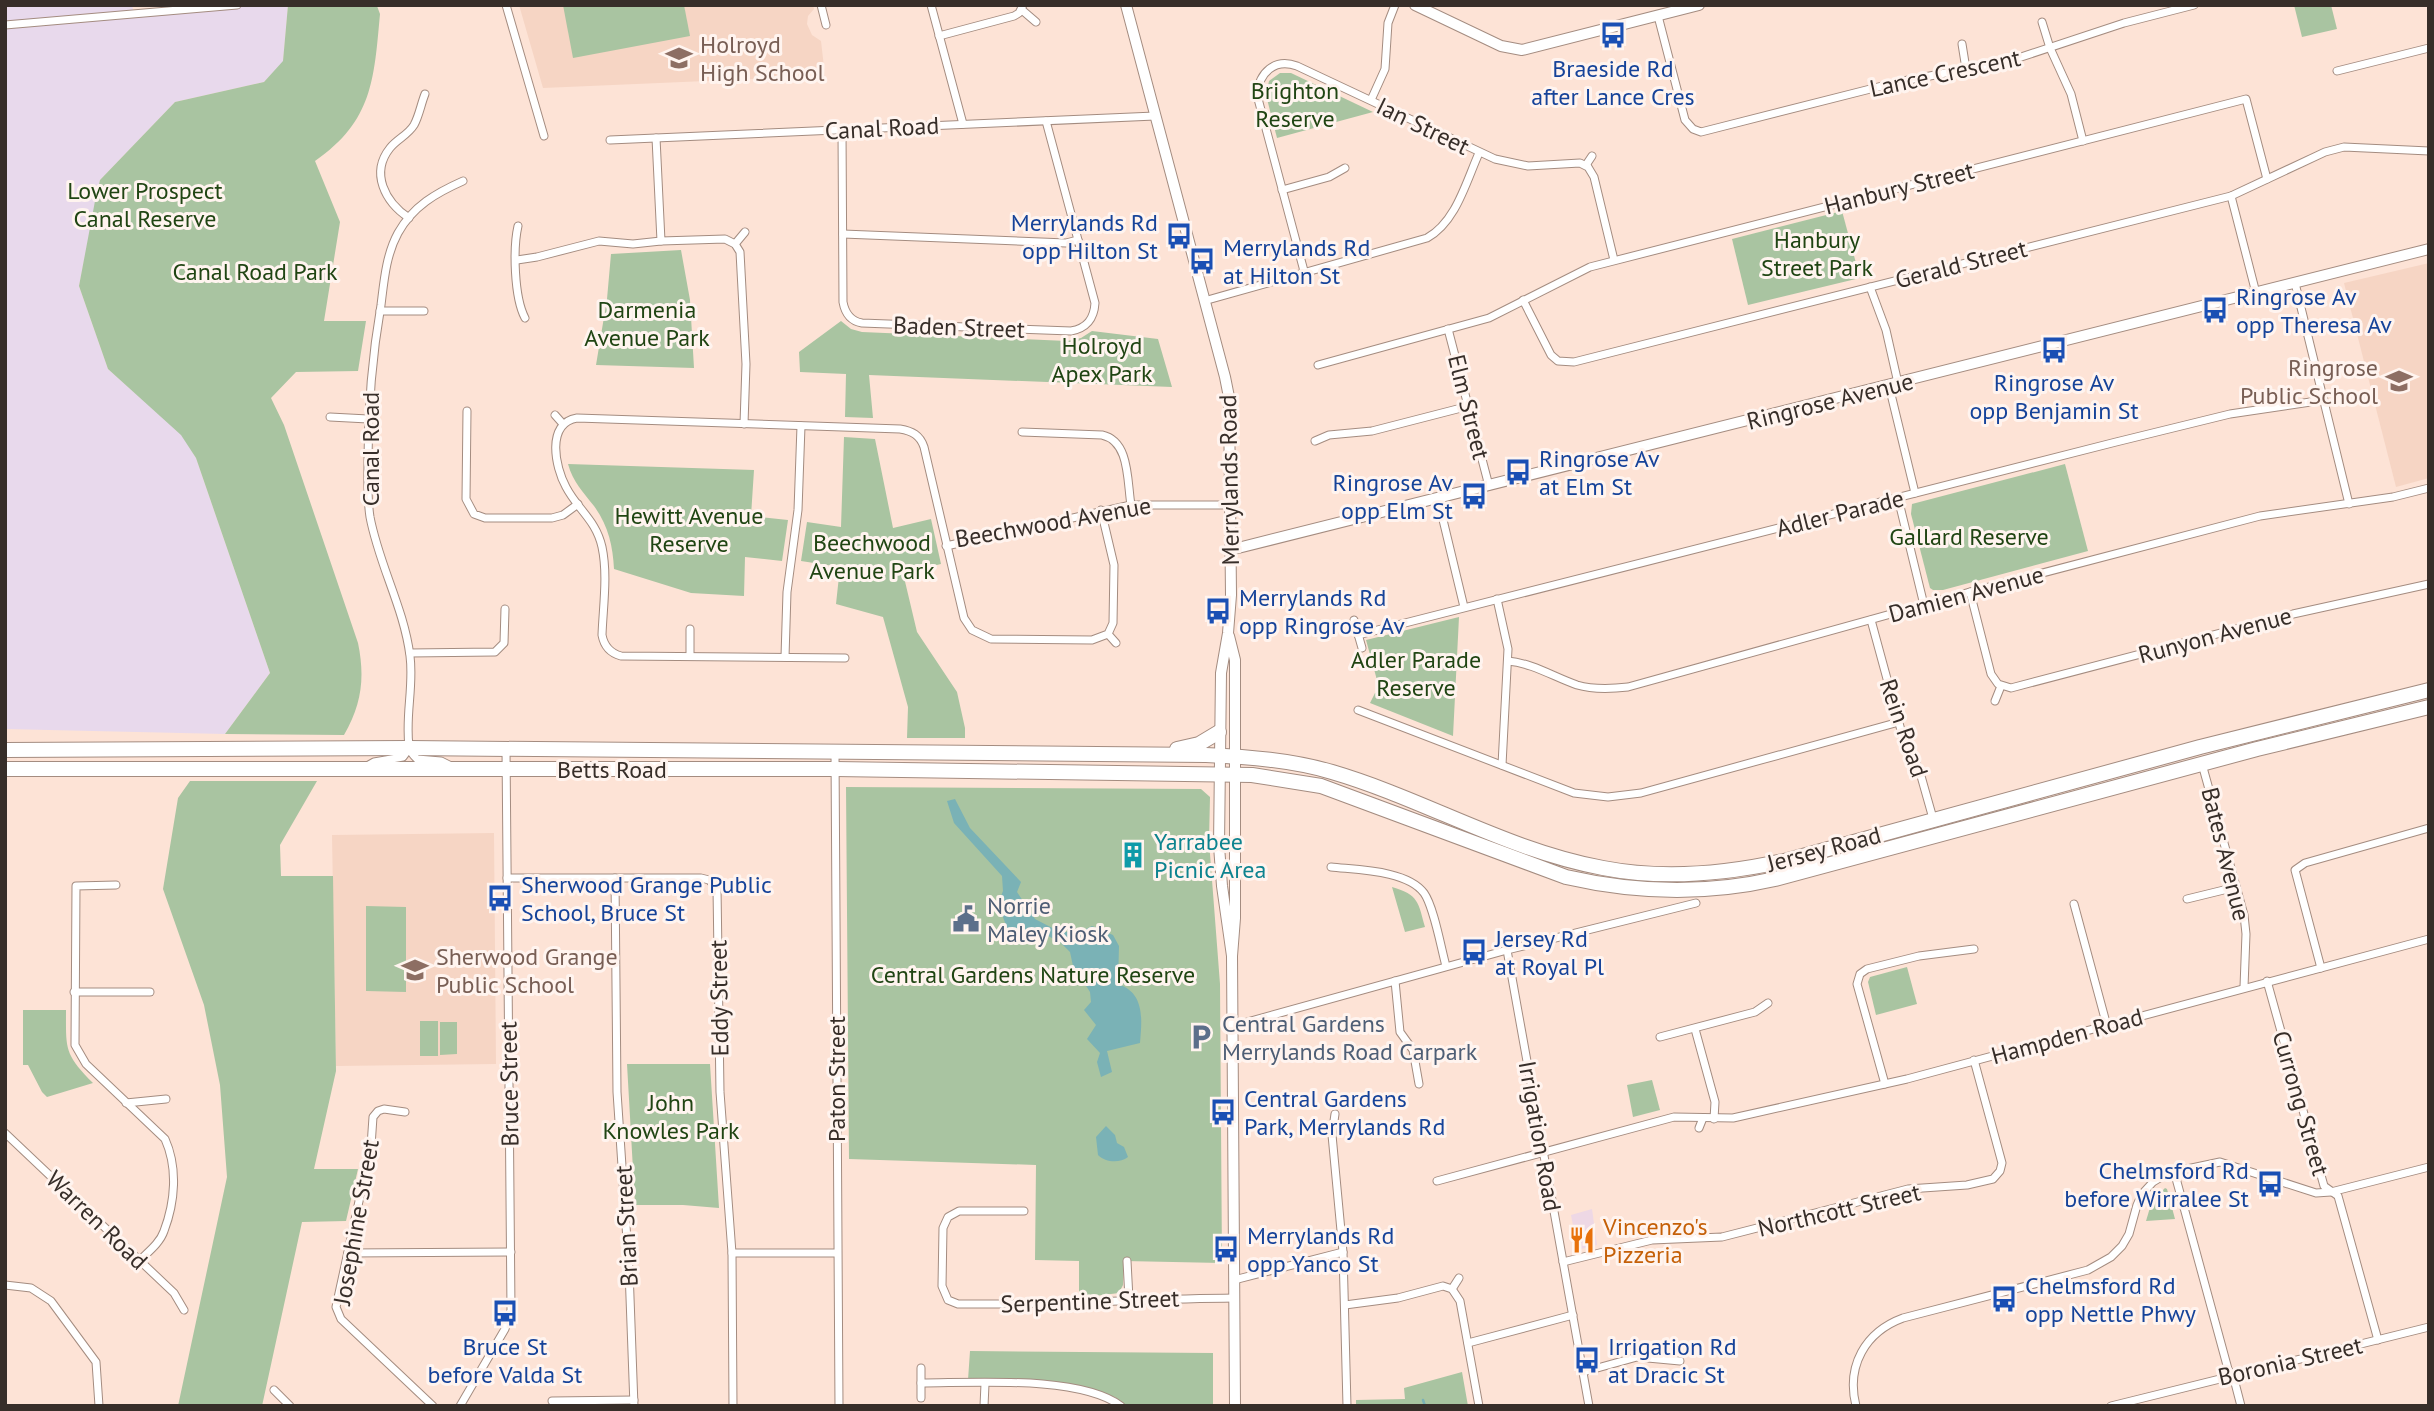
<svg xmlns="http://www.w3.org/2000/svg" width="2434" height="1411" font-family="'PT Sans',sans-serif">
  <style>
    .commercial { fill: #eed8e5 }
    .industrial { fill: #e8d9ec }
    .built { fill: #f6d5c4 }
    .green { fill: #a9c4a1 }
    .water { fill: #7ab2b6 }
    .lines { fill: none; stroke-linecap: round; stroke-linejoin: round }
    .stream { stroke: #7ab2b6; stroke-width: 2.5 }
    .street-casing { stroke: #a48c80; stroke-width: 9 }
    .secondary-casing { stroke: #a48c80; stroke-width: 12 }
    .highway-casing { stroke: #a48c80; stroke-width: 16 }
    .street { stroke: #fff; stroke-width: 7 }
    .secondary { stroke: #fff; stroke-width: 10 }
    .highway { stroke: #fff; stroke-width: 14 }
    .labels { text-anchor: middle; dominant-baseline: central; stroke-width: 6; stroke-linejoin: round; paint-order: stroke }
    .education-label { font-size: 24px; fill: #785e54; stroke: #fff4ef; text-anchor: start }
    .transit-label { font-size: 24px; fill: #164399; stroke: #fff4ef; text-anchor: start }
    .street-label { font-size: 24px; fill: #372e29; stroke: #fff4ef }
    .park-label { font-size: 24px; fill: #204513; stroke: #fff4ef }
    .culture-label { font-size: 24px; fill: #0d838f; stroke: #fff4ef; text-anchor: start }
    .service-label { font-size: 24px; fill: #4e5e75; stroke: #fff4ef; text-anchor: start }
    .food-label { font-size: 24px; fill: #c56008; stroke: #fff4ef; text-anchor: start }
  </style>
  <rect width="100%" height="100%" fill="#fde3d6"/>
  <polygon class="commercial" points="1592,1209 1597,1245 1581,1249 1577,1247 1571,1215"/>
  <polygon class="industrial" points="5,5 132,5 134,14 246,5 288,5 283,62 264,82 175,102 100,180 79,286 108,369 182,435 196,458 270,673 225,734 5,729"/>
  <g class="built">
    <polygon points="519,5 813,5 814,9 808,16 807,24 812,35 821,41 825,76 543,88"/>
    <polygon points="2429,263 2429,478 2396,487 2344,283"/>
    <polygon points="494,833 496,1064 336,1066 332,835"/>
  </g>
  <g class="green">
    <path d="M288,5h93l-4,1 3,8c-6,65 -7,107 -65,147l25,61 -16,99h42l-8,50 -62,1 -25,26 13,27 74,218c7,34 4,61 -14,92l-119,-1 45,-61 -74,-215 -15,-23 -73,-66 -29,-83 16,-85 5,-21 75,-78 89,-20 19,-21z"/>
    <polygon points="563,5 684,5 690,36 573,58"/>
    <polygon points="2294,5 2331,5 2337,29 2302,37"/>
    <polygon points="1280,73 1291,73 1373,112 1277,138 1266,95 1269,81"/>
    <polygon points="1842,211 1860,278 1748,305 1732,239"/>
    <polygon points="681,250 690,300 694,368 596,365 607,299 611,254"/>
    <polygon points="841,321 851,329 862,332 1067,341 1081,338 1092,331 1158,339 1172,387 869,375 873,418 845,417 846,374 800,372 799,352"/>
    <polygon points="844,437 875,439 893,528 931,519 941,564 903,573 917,632 957,692 965,728 965,738 907,738 908,707 883,617 836,604 840,567 801,561 807,522 841,527"/>
    <path d="M568,464l186,6 -3,46 37,4 -6,41 -37,-4 -1,39 -53,-3 -77,-24c-1,-23 -6,-44 -20,-63 -11,-14 -21,-24 -26,-42z"/>
    <polygon points="2065,464 2088,551 1943,590 1933,590 1930,588 1911,514 1912,504"/>
    <polygon points="1459,617 1453,736 1370,703 1375,693 1380,691 1366,640"/>
    <polygon points="190,781 317,781 280,845 281,876 333,876 336,1071 314,1169 358,1169 346,1221 302,1222 262,1406 178,1406 227,1177 220,1085 204,1005 163,889 178,798"/>
    <polygon points="846,787 1201,789 1210,797 1209,841 1220,984 1222,1263 1124,1261 1123,1285 1119,1293 1079,1298 1079,1261 1035,1260 1036,1165 849,1159"/>
    <path d="M1392,887c27,8 26,15 33,40l-20,5z"/>
    <polygon points="366,906 406,907 406,992 366,991"/>
    <polygon points="1907,967 1917,1004 1876,1015 1868,982 1870,977"/>
    <path d="M23,1010h43c0,39 -2,44 27,73l-46,14 -5,-5 -14,-27h-5z"/>
    <rect x="420" y="1021" width="18" height="35"/>
    <polygon points="440,1022 457,1022 457,1054 440,1055"/>
    <polygon points="627,1064 710,1064 719,1208 683,1205 635,1205"/>
    <polygon points="1652,1080 1660,1110 1633,1117 1627,1085"/>
    <polygon points="2165,1188 2167,1189 2175,1219 2146,1221 2152,1201"/>
    <polygon points="970,1351 1213,1353 1213,1406 1127,1406 1115,1397 1077,1386 968,1380"/>
    <polygon points="1462,1372 1468,1406 1356,1406 1356,1400 1405,1399 1404,1388"/>
  </g>
  <g class="water">
    <path d="M955,799l15,29 51,54 -4,10 18,27 27,14 12,-3 2,4 16,-8 21,9 6,11 -1,38c27,9 24,35 22,59l-33,8 5,21 -11,5 -4,-15 3,-9 -13,-14 9,-14 -12,-15 7,-8 -1,-10 -17,-26 -3,-14 -10,-10 -16,-8 -7,3 -10,-4 -8,5 -10,-5 -11,-29 5,-13 -1,-15 -48,-53 -7,-22z"/>
    <path d="M1106,1126l9,9 2,8 7,4 4,10c-9,7 -23,5 -30,-2l-2,-18z"/>
  </g>
  <g class="lines">
    <polyline class="stream" points="1423,1400 1425,1406"/>
    <g class="street-casing">
      <g id="street">
        <polyline points="506,5 544,136"/>
        <polyline points="821,5 826,25"/>
        <polyline points="931,5 963,124"/>
        <polyline points="1022,10 1036,22"/>
        <polyline points="1658,16 1685,120 1693,129 1701,132 1898,82 2009,61 2124,23 2194,5"/>
        <polyline points="2042,22 2050,48 2071,94 2083,141"/>
        <polyline points="5,25 237,5"/>
        <polyline points="939,36 1014,16 1019,13 1023,5"/>
        <polyline points="1962,44 1966,69"/>
        <polyline points="2337,71 2429,48"/>
        <polyline points="1371,100 1385,69 1388,23 1395,5"/>
        <path d="M842,130l1,172c2,11 7,19 19,21l209,8c16,-3 23,-12 24,-28l-49,-182"/>
        <polyline points="656,138 661,241 725,239 735,244 740,252 746,364 744,424"/>
        <polyline points="610,140 1155,116"/>
        <polyline points="1586,165 1592,156"/>
        <polyline points="1282,190 1329,177 1345,168"/>
        <polyline points="2231,196 2256,293"/>
        <path d="M409,218c-24,-16 -39,-45 -19,-70 7,-9 18,-13 24,-23 5,-9 7,-21 11,-31"/>
        <path d="M518,226c-5,22 -4,71 7,92"/>
        <polyline points="843,234 1066,243 1078,240"/>
        <polyline points="735,244 745,232"/>
        <polyline points="517,260 537,257 599,241 633,244 661,241"/>
        <path d="M1304,271l-47,-176c2,-23 18,-37 40,-29l198,93 33,7 52,-3 8,4 6,10 20,83"/>
        <polyline points="2295,283 2349,504"/>
        <polyline points="1870,287 1886,330 1898,383"/>
        <polyline points="1523,300 1551,355 1558,361 1574,362 2231,196 2325,152 2344,147 2429,151"/>
        <path d="M1204,301l223,-63c29,-16 39,-56 52,-85"/>
        <polyline points="380,311 424,311"/>
        <polyline points="1448,329 1489,486"/>
        <polyline points="1318,365 1489,318 1590,267 2246,99 2267,179"/>
        <polyline points="1889,386 1915,493"/>
        <polyline points="467,411 466,499 474,514 485,518 552,518 563,515 578,504"/>
        <polyline points="555,415 563,424"/>
        <polyline points="330,417 368,419"/>
        <path d="M1022,432l80,3c28,6 25,46 29,70"/>
        <polyline points="1315,441 1329,435 1372,431 1469,406"/>
        <polyline points="1898,498 1924,605"/>
        <polyline points="1438,499 1464,607"/>
        <polyline points="946,546 1131,505 1230,505"/>
        <polyline points="1970,592 1991,674 1998,684 2011,688 2293,614 2429,584"/>
        <polyline points="1497,599 1508,649 1502,765"/>
        <polyline points="1354,620 1362,648"/>
        <polyline points="1871,620 1905,745 1919,769 1934,822"/>
        <polyline points="1108,634 1116,643"/>
        <polyline points="1358,635 2116,442 2230,414 2324,400"/>
        <polyline points="410,653 495,652 504,643 505,609"/>
        <polyline points="690,656 690,629"/>
        <polyline points="785,657 787,592 798,510 801,426"/>
        <path d="M845,658l-224,-2c-11,-3 -17,-10 -19,-21 1,-28 6,-60 0,-88 -6,-27 -24,-37 -36,-60 -11,-20 -20,-64 11,-69l323,11c12,2 20,6 24,18l40,171 8,12 19,9 101,1 16,-6 5,-11 1,-58 -13,-55"/>
        <path d="M1508,661c24,2 46,16 69,24 17,5 34,4 51,2l342,-95 290,-76 133,-19 36,-9"/>
        <polyline points="1995,701 2001,686"/>
        <polyline points="1358,710 1574,793 1608,797 1641,793 1899,722"/>
        <polyline points="835,753 839,1406"/>
        <polyline points="2202,764 2244,915 2246,934 2244,987"/>
        <path d="M449,765l-8,-4 -24,-2c-4,-4 -7,-7 -8,-13 -4,-30 5,-60 1,-90 -6,-48 -31,-91 -40,-139 -3,-19 -2,-39 -2,-58 0,-52 4,-102 13,-154 3,-24 5,-50 17,-72 15,-27 38,-40 65,-52"/>
        <polyline points="367,766 374,762 403,757 409,749"/>
        <path d="M1331,867c26,3 76,3 93,26 10,14 17,55 22,73"/>
        <polyline points="507,878 701,878 709,880 717,888 720,1092 732,1253 733,1406"/>
        <polyline points="615,878 617,1092 629,1270 634,1406"/>
        <path d="M116,885l-40,1 -1,159 11,19 79,75c13,29 10,63 -1,92 -4,12 -16,21 -25,30"/>
        <polyline points="2187,899 2236,887"/>
        <polyline points="2074,904 2107,1026"/>
        <polyline points="1507,950 1589,1406"/>
        <polyline points="2321,968 2295,870 2305,863 2429,828"/>
        <polyline points="1395,981 1400,1032 1413,1050 1419,1084"/>
        <polyline points="2267,981 2324,1186 2338,1196 2378,1340"/>
        <polyline points="74,992 150,992"/>
        <polyline points="1233,1026 1507,950 1696,903"/>
        <polyline points="1695,1029 1715,1102 1714,1119"/>
        <polyline points="1660,1037 1755,1012 1768,1003"/>
        <polyline points="1885,1084 1857,984 1860,974 1867,969 1919,956 1974,949"/>
        <polyline points="126,1103 166,1099"/>
        <polyline points="405,1112 384,1109 378,1111 373,1117 371,1146 336,1307 341,1319 433,1406"/>
        <polyline points="1335,1114 1332,1135 1343,1252 1347,1406"/>
        <polyline points="1699,1128 1703,1118"/>
        <polyline points="5,1133 174,1293 184,1310"/>
        <polyline points="2174,1171 2228,1369 2234,1379 2241,1406"/>
        <polyline points="1437,1181 1674,1117 1733,1118 1907,1079 2429,939"/>
        <path d="M1024,1211h-65l-11,6 -5,11 -1,58 6,14 10,4c92,1 184,-5 276,-6"/>
        <polyline points="348,1253 511,1252"/>
        <polyline points="732,1253 837,1253"/>
        <polyline points="1127,1261 1129,1299"/>
        <polyline points="1563,1262 1652,1240 1722,1237 1908,1189 1967,1185 1993,1179 2000,1171 2002,1163 1974,1060"/>
        <polyline points="1234,1280 1343,1252"/>
        <polyline points="5,1285 31,1288 51,1301 96,1362 99,1406"/>
        <polyline points="1452,1289 1459,1278"/>
        <polyline points="1345,1305 1398,1298 1443,1286 1452,1289 1460,1301 1479,1406"/>
        <polyline points="1468,1343 1573,1315"/>
        <polyline points="1583,1372 1637,1357 1680,1361"/>
        <path d="M921,1383c52,0 158,-8 200,23"/>
        <polyline points="274,1390 290,1406"/>
        <polyline points="921,1398 921,1368"/>
        <polyline points="552,1401 634,1400"/>
        <polyline points="460,1406 505,1329 511,1310 506,749"/>
        <polyline points="984,1406 985,1384"/>
        <path d="M1856,1406c-10,-40 9,-74 47,-88l185,-48 23,-13 11,-11 7,-12 8,-29 5,-11 11,-12 15,-9 52,-11 96,31 15,-1 98,-25"/>
        <polyline points="2111,1406 2429,1327"/>
      </g>
    </g>
    <g class="secondary-casing">
      <g id="secondary">
        <polyline points="1126,5 1225,377 1229,397 1231,595 1228,633 1221,673 1219,846 1222,886 1232,956"/>
        <polyline points="1415,5 1501,46 1522,50 1699,5"/>
        <polyline points="1230,550 2429,249"/>
        <polyline points="1229,636 1235,660 1235,918 1232,956 1235,1406"/>
      </g>
    </g>
    <g class="highway-casing">
      <g id="highway">
        <polyline points="1177,749 1199,744 1219,732"/>
        <path d="M5,750l404,-2 797,7c43,2 85,5 126,17 92,27 177,79 271,96 62,12 124,6 185,-8l412,-113 229,-57"/>
        <path d="M5,769h830l417,6 69,11 245,91c70,16 139,18 209,2l482,-130 172,-42"/>
      </g>
    </g>
    <use href="#street" class="street"/>
    <use href="#secondary" class="secondary"/>
    <use href="#highway" class="highway"/>
  </g>
  <defs>
    <g id="bus-bare" transform="scale(2.1)"><path d="M-5-6H5V4H4V6H2V4H-2V6H-4V4H-5ZM-3.5-4V0h7V-4ZM-3.5 1.2v1.5H-2V1.2ZM2 1.2v1.5H3.5V1.2Z" fill="#1a4fb4" stroke="#fff4ef" stroke-width="2.5" paint-order="stroke"/></g>
    <g id="school-bare" transform="scale(2.1)"><path d="M0-5L7-2L0 1L-7-2ZM-4 1L0 2.5L4 1V4Q0 6-4 4Z" fill="#8d6e63" stroke="#fff4ef" stroke-width="2.5" paint-order="stroke"/></g>
    <g id="building-bare" transform="scale(2.1)"><path d="M-4-6H4V6H1V3H-1V6H-4ZM-2.5-4.3h1.7v1.8h-1.7ZM.8-4.3h1.7v1.8H.8ZM-2.5-1h1.7V.8h-1.7ZM.8-1h1.7V.8H.8Z" fill="#0f9aa8" stroke="#fff4ef" stroke-width="2.5" paint-order="stroke"/></g>
    <g id="civic-bare" transform="scale(2.1)"><path d="M-.6-6.5H3V-4.5H.6V-3L4-1V1h2V6H-6V1h2V-1L-.6-3ZM-1.2 2.5V6h2.4V2.5Z" fill="#5c6f8a" stroke="#fff4ef" stroke-width="2.5" paint-order="stroke"/></g>
    <g id="parking-bare" transform="scale(2.1)"><path d="M-3.5-5.5H1a3.5 3.5 0 0 1 0 7H-1V5.5H-3.5ZM-1-3.4V-.6H.8a1.4 1.4 0 0 0 0-2.8Z" fill="#5c6f8a" stroke="#fff4ef" stroke-width="2.5" paint-order="stroke"/></g>
    <g id="restaurant-bare" transform="scale(2.1)"><path d="M-5-6h1v4h1v-4h1v4h1v-4h1v5L-1.5 .5V6h-2V.5L-5-1ZM5-6V6H3V1.5H1.5Q1.5-4 5-6Z" fill="#e8710a" stroke="#fff4ef" stroke-width="2.5" paint-order="stroke"/></g>
  </defs>
  <g fill-rule="evenodd">
    <use href="#bus-bare" x="1613" y="35"/>
    <use href="#school-bare" x="679" y="58"/>
    <use href="#bus-bare" x="1179" y="236"/>
    <use href="#bus-bare" x="1202" y="261"/>
    <use href="#bus-bare" x="2215" y="310"/>
    <use href="#bus-bare" x="2054" y="350"/>
    <use href="#school-bare" x="2399" y="381"/>
    <use href="#bus-bare" x="1518" y="472"/>
    <use href="#bus-bare" x="1474" y="496"/>
    <use href="#bus-bare" x="1218" y="611"/>
    <use href="#building-bare" x="1133" y="855"/>
    <use href="#bus-bare" x="500" y="898"/>
    <use href="#civic-bare" x="966" y="919"/>
    <use href="#bus-bare" x="1474" y="952"/>
    <use href="#school-bare" x="415" y="970"/>
    <use href="#parking-bare" x="1201" y="1037"/>
    <use href="#bus-bare" x="1223" y="1112"/>
    <use href="#bus-bare" x="2270" y="1184"/>
    <use href="#restaurant-bare" x="1582" y="1240"/>
    <use href="#bus-bare" x="1226" y="1249"/>
    <use href="#bus-bare" x="2004" y="1299"/>
    <use href="#bus-bare" x="505" y="1313"/>
    <use href="#bus-bare" x="1587" y="1360"/>
  </g>
  <g class="labels">
    <g class="education-label">
      <text x="700" y="44">Holroyd<tspan x="700" dy="28">High School</tspan></text>
      <text x="2378" y="367" text-anchor="end">Ringrose<tspan x="2378" dy="28">Public School</tspan></text>
      <text x="436" y="956">Sherwood Grange<tspan x="436" dy="28">Public School</tspan></text>
    </g>
    <g class="transit-label">
      <text x="1613" y="68" text-anchor="middle">Braeside Rd<tspan x="1613" dy="28">after Lance Cres</tspan></text>
      <text x="1158" y="222" text-anchor="end">Merrylands Rd<tspan x="1158" dy="28">opp Hilton St</tspan></text>
      <text x="1223" y="247">Merrylands Rd<tspan x="1223" dy="28">at Hilton St</tspan></text>
      <text x="2236" y="296">Ringrose Av<tspan x="2236" dy="28">opp Theresa Av</tspan></text>
      <text x="2054" y="382" text-anchor="middle">Ringrose Av<tspan x="2054" dy="28">opp Benjamin St</tspan></text>
      <text x="1539" y="458">Ringrose Av<tspan x="1539" dy="28">at Elm St</tspan></text>
      <text x="1453" y="482" text-anchor="end">Ringrose Av<tspan x="1453" dy="28">opp Elm St</tspan></text>
      <text x="1239" y="597">Merrylands Rd<tspan x="1239" dy="28">opp Ringrose Av</tspan></text>
      <text x="521" y="884">Sherwood Grange Public<tspan x="521" dy="28">School, Bruce St</tspan></text>
      <text x="1495" y="938">Jersey Rd<tspan x="1495" dy="28">at Royal Pl</tspan></text>
      <text x="1244" y="1098">Central Gardens<tspan x="1244" dy="28">Park, Merrylands Rd</tspan></text>
      <text x="2249" y="1170" text-anchor="end">Chelmsford Rd<tspan x="2249" dy="28">before Wirralee St</tspan></text>
      <text x="1247" y="1235">Merrylands Rd<tspan x="1247" dy="28">opp Yanco St</tspan></text>
      <text x="2025" y="1285">Chelmsford Rd<tspan x="2025" dy="28">opp Nettle Phwy</tspan></text>
      <text x="505" y="1346" text-anchor="middle">Bruce St<tspan x="505" dy="28">before Valda St</tspan></text>
      <text x="1608" y="1346">Irrigation Rd<tspan x="1608" dy="28">at Dracic St</tspan></text>
    </g>
    <g class="street-label">
      <text transform="translate(1945 73) rotate(-12)">Lance Crescent</text>
      <text transform="translate(1423 126) rotate(26)">Ian Street</text>
      <text transform="translate(882 128) rotate(-3)">Canal Road</text>
      <text transform="translate(1899 188) rotate(-14)">Hanbury Street</text>
      <text transform="translate(1961 264) rotate(-14)">Gerald Street</text>
      <text transform="translate(959 327) rotate(2)">Baden Street</text>
      <text transform="translate(1830 401) rotate(-14)">Ringrose Avenue</text>
      <text transform="translate(1469 407) rotate(76)">Elm Street</text>
      <text transform="translate(370 449) rotate(-90)">Canal Road</text>
      <text transform="translate(1229 480) rotate(-91)">Merrylands Road</text>
      <text transform="translate(1840 513) rotate(-14)">Adler Parade</text>
      <text transform="translate(1053 522) rotate(-10)">Beechwood Avenue</text>
      <text transform="translate(1966 594) rotate(-15)">Damien Avenue</text>
      <text transform="translate(2215 635) rotate(-15)">Runyon Avenue</text>
      <text transform="translate(1904 728) rotate(71)">Rein Road</text>
      <text x="612" y="769">Betts Road</text>
      <text transform="translate(1824 849) rotate(-15)">Jersey Road</text>
      <text transform="translate(2226 854) rotate(76)">Bates Avenue</text>
      <text transform="translate(719 998) rotate(-91)">Eddy Street</text>
      <text transform="translate(2067 1036) rotate(-15)">Hampden Road</text>
      <text transform="translate(836 1079) rotate(-90)">Paton Street</text>
      <text transform="translate(509 1084) rotate(-91)">Bruce Street</text>
      <text transform="translate(2301 1103) rotate(74)">Currong Street</text>
      <text transform="translate(1540 1136) rotate(80)">Irrigation Road</text>
      <text transform="translate(1839 1210) rotate(-13)">Northcott Street</text>
      <text transform="translate(97 1220) rotate(44)">Warren Road</text>
      <text transform="translate(356 1222) rotate(-80)">Josephine Street</text>
      <text transform="translate(626 1226) rotate(-93)">Brian Street</text>
      <text transform="translate(1090 1301) rotate(-2)">Serpentine Street</text>
      <text transform="translate(2290 1361) rotate(-13)">Boronia Street</text>
    </g>
    <g class="park-label">
      <text x="1295" y="90">Brighton<tspan x="1295" dy="28">Reserve</tspan></text>
      <text x="145" y="190">Lower Prospect<tspan x="145" dy="28">Canal Reserve</tspan></text>
      <text x="1817" y="239">Hanbury<tspan x="1817" dy="28">Street Park</tspan></text>
      <text x="255" y="271">Canal Road Park</text>
      <text x="647" y="309">Darmenia<tspan x="647" dy="28">Avenue Park</tspan></text>
      <text x="1102" y="345">Holroyd<tspan x="1102" dy="28">Apex Park</tspan></text>
      <text x="689" y="515">Hewitt Avenue<tspan x="689" dy="28">Reserve</tspan></text>
      <text x="1969" y="536">Gallard Reserve</text>
      <text x="872" y="542">Beechwood<tspan x="872" dy="28">Avenue Park</tspan></text>
      <text x="1416" y="659">Adler Parade<tspan x="1416" dy="28">Reserve</tspan></text>
      <text x="1033" y="974">Central Gardens Nature Reserve</text>
      <text x="671" y="1102">John<tspan x="671" dy="28">Knowles Park</tspan></text>
    </g>
    <g class="culture-label">
      <text x="1154" y="841">Yarrabee<tspan x="1154" dy="28">Picnic Area</tspan></text>
    </g>
    <g class="service-label">
      <text x="987" y="905">Norrie<tspan x="987" dy="28">Maley Kiosk</tspan></text>
      <text x="1222" y="1023">Central Gardens<tspan x="1222" dy="28">Merrylands Road Carpark</tspan></text>
    </g>
    <g class="food-label">
      <text x="1603" y="1226">Vincenzo's<tspan x="1603" dy="28">Pizzeria</tspan></text>
    </g>
  </g>
  <rect width="2434" height="1411" fill="none" stroke="#372e29" stroke-width="14"/>
</svg>
